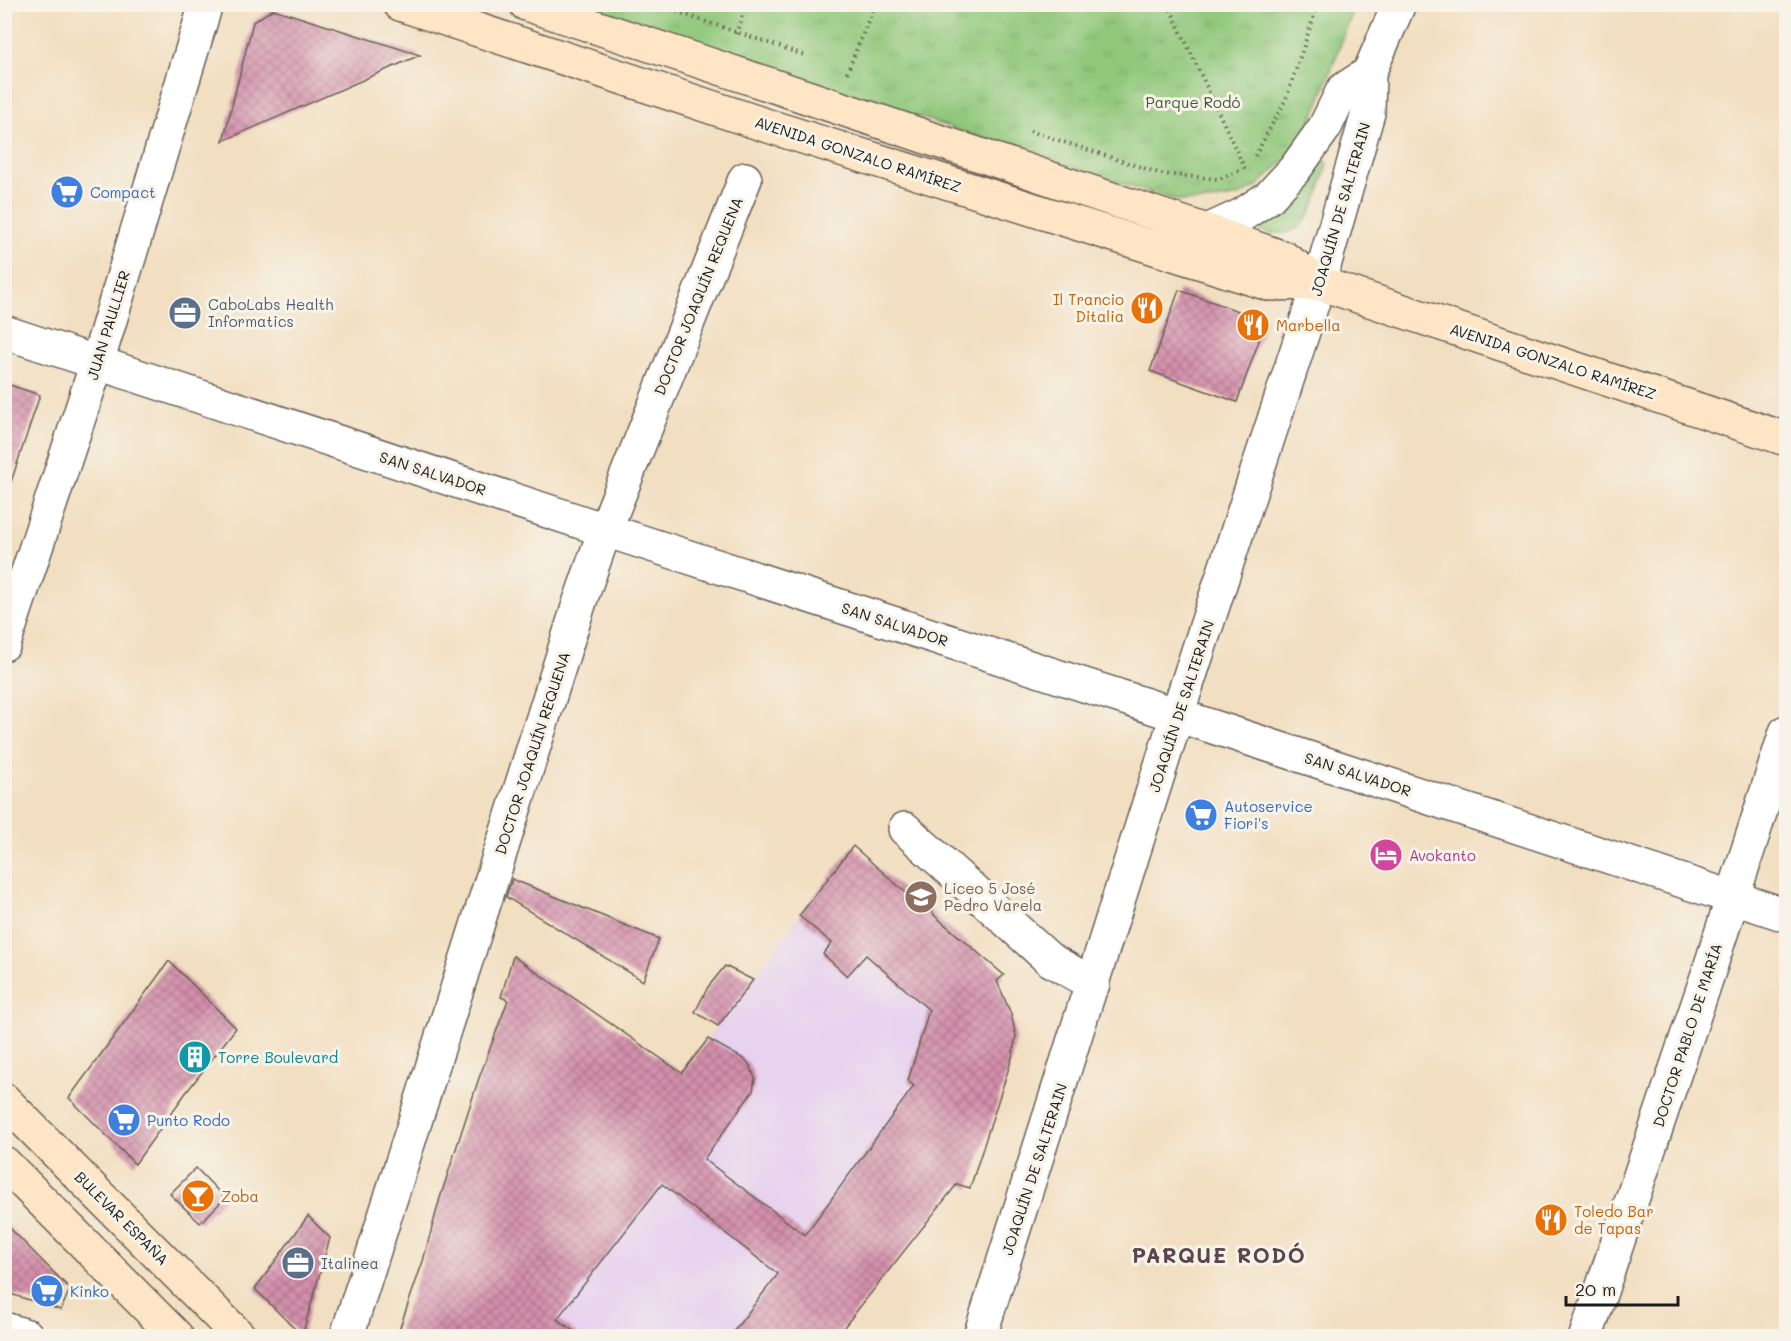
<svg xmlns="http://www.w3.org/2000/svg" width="1791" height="1341" font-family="Mali,sans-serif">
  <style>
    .built { fill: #e7d2ef }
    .grass { fill: url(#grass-tufts); stroke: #56724c; stroke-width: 1.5 }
    .building { fill: url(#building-cross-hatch) }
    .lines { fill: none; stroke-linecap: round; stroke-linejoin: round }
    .street-casing { stroke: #676055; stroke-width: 36 }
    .secondary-casing { stroke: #676055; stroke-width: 36 }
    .path { stroke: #676055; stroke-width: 4; stroke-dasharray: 1.5 4.5; stroke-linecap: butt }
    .street { stroke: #fff; stroke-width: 33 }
    .secondary { stroke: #fde5c5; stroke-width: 33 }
    .labels { text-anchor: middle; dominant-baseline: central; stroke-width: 6; stroke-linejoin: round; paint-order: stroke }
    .park-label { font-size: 15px; fill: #45583d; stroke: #f7f3e8 }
    .street-label { font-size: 15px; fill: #1c1c1c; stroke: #f7f3e8 }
    .shop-label { font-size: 15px; fill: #366cbe; stroke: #f7f3e8; text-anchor: start }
    .food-label { font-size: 15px; fill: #c56008; stroke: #f7f3e8; text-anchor: start }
    .service-label { font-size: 15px; fill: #4e5e75; stroke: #f7f3e8; text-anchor: start }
    .hotel-label { font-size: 15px; fill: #b23c85; stroke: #f7f3e8; text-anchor: start }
    .education-label { font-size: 15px; fill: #785e54; stroke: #f7f3e8; text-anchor: start }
    .culture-label { font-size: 15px; fill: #0d838f; stroke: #f7f3e8; text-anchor: start }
    .district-label { font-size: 21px; font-weight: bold; letter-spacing: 1.5px; fill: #5c454e; stroke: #f7f3e8 }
  </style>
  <defs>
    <pattern id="grass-tufts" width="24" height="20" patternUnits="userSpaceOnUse" patternTransform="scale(1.5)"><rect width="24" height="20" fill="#91c87b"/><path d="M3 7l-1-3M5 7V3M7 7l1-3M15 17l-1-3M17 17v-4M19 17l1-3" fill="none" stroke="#7cab6a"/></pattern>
    <pattern id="building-cross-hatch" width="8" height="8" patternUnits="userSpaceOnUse" patternTransform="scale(1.5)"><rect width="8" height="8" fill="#d490ac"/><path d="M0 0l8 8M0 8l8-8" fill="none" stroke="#ab758b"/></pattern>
  </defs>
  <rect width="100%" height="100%" fill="#f7f3e8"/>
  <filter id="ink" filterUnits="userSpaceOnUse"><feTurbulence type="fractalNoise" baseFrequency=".0167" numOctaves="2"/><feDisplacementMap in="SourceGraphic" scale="12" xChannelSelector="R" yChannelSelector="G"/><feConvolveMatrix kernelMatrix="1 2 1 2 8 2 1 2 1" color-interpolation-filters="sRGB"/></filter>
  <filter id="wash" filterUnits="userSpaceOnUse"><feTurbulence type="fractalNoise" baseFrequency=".008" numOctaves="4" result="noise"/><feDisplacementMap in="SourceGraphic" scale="24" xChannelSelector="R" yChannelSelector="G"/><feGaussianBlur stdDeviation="1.35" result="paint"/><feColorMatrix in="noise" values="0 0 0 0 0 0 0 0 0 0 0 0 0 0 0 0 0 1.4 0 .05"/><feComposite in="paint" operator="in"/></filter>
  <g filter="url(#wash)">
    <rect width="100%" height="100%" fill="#f2dec0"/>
    <polygon class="built" points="853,846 891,880 904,907 926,883 928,905 935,916 1004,975 993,986 1012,1058 970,1188 957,1184 837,1336 397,1336 423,1261 681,1075 799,916"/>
    <g class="grass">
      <polygon points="577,5 1355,5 1317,108 1298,148 1257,186 1239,196 1209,201 1180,201 1139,189"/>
      <path d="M1322,159l4,1 1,5c-11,37 -19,83 -70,64l-2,-4z"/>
    </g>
    <g id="blocks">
      <g class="building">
        <polygon points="273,9 420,55 223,141 253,22"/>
        <polygon points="1179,290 1266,321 1237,402 1150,371"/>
        <polygon points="4,383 40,395 10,485 4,484"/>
        <polygon points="853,846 912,898 919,890 935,916 1004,975 997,981 1011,1014 1016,1036 1012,1058 970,1188 957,1184 837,1336 730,1336 778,1274 662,1184 557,1319 580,1336 397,1336 423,1261 440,1198 479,1078 508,1000 501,997 513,956 682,1073 708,1039 744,1059 749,1064 755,1078 753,1091 704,1159 805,1235 914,1086 908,1081 929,1010 866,955 847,976 823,954 832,943 799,916"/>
        <polygon points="512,879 659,939 643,981 506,897"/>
        <polygon points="169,961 236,1028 185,1094 135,1164 69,1098"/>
        <polygon points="725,966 753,980 718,1026 695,1012 708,987"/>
        <polygon points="196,1168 225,1198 200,1223 170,1194"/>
        <polygon points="308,1216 330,1238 302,1336 255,1289"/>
        <polygon points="4,1222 70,1289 61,1310 4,1292"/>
      </g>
    </g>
  </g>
  <g filter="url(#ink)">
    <use href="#blocks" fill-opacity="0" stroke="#676055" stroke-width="1.5"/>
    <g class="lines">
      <g class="street-casing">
        <g id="street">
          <polyline points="1207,231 1242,215 1269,197 1295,169 1325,127 1343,90 1369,73"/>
          <polyline points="4,332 605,530 1177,715 1786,915"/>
          <polyline points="4,644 97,363 206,4"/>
          <polyline points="905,829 1049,959 1093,984"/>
          <polyline points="4,1329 27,1336"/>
          <polyline points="347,1336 580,601 605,530 745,179"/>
          <polyline points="980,1336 1177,715 1319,283 1368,113 1369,73 1399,4"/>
          <polyline points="1586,1336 1709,971 1786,732"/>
        </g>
      </g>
      <g class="secondary-casing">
        <g id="secondary">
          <polyline points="400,4 762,124 1269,284 1319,283"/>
          <polyline points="526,4 723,69 1207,231 1284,258 1319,283 1786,439"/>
          <polyline points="4,1100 239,1336"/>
          <polyline points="4,1163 176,1336"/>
        </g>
      </g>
      <g class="path">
        <polyline points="654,4 804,55"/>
        <polyline points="1168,4 1245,169"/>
        <polyline points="736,34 747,4"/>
        <polyline points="847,73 875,4"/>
        <polyline points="1030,131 1162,174 1219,179 1241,170"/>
        <polyline points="1255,156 1286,99 1318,4"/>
      </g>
      <use href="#street" class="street"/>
      <use href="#secondary" class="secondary"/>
    </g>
  </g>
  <defs>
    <g id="supermarket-disc" transform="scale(1.725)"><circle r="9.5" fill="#3f7fe0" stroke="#f7f3e8"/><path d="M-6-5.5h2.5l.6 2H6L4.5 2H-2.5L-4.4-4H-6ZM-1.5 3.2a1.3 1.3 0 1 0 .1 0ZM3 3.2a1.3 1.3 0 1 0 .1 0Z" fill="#fff"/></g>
    <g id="restaurant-disc" transform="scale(1.725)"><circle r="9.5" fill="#e8710a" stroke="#f7f3e8"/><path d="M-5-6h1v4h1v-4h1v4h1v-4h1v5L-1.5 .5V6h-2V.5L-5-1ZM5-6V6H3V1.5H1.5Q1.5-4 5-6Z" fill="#fff"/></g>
    <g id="office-disc" transform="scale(1.725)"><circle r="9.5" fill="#5c6f8a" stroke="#f7f3e8"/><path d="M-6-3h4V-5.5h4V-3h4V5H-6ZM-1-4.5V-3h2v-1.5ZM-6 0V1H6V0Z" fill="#fff"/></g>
    <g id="hotel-disc" transform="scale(1.725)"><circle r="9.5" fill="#d1479c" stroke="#f7f3e8"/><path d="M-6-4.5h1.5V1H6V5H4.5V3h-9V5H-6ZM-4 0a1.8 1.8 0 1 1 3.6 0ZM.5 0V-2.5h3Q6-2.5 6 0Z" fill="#fff"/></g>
    <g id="school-disc" transform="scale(1.725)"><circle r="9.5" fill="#8d6e63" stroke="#f7f3e8"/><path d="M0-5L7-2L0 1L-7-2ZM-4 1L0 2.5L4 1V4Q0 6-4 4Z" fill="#fff"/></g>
    <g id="building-disc" transform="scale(1.725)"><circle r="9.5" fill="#0f9aa8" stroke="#f7f3e8"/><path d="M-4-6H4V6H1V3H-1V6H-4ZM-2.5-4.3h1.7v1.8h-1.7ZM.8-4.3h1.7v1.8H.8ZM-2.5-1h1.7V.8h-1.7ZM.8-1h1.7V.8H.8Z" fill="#fff"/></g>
    <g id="bar-disc" transform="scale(1.725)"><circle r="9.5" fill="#e8710a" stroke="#f7f3e8"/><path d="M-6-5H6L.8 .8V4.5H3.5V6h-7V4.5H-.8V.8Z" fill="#fff"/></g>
  </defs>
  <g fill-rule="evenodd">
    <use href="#supermarket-disc" x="67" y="192"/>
    <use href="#restaurant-disc" x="1147" y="308"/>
    <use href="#office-disc" x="185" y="313"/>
    <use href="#restaurant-disc" x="1253" y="325"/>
    <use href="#supermarket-disc" x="1201" y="815"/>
    <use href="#hotel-disc" x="1386" y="855"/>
    <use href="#school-disc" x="921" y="897"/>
    <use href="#building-disc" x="195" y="1057"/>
    <use href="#supermarket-disc" x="124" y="1120"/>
    <use href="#bar-disc" x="198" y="1196"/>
    <use href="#restaurant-disc" x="1551" y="1220"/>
    <use href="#office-disc" x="298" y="1263"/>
    <use href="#supermarket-disc" x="47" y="1291"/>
  </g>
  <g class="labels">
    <g class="park-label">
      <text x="1193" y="102">Parque Rodó</text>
    </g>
    <g class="street-label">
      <text transform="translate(858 154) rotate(18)">AVENIDA GONZALO RAMÍREZ</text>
      <text transform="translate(1340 209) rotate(-74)">JOAQUÍN DE SALTERAIN</text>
      <text transform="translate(698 296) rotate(-68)">DOCTOR JOAQUÍN REQUENA</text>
      <text transform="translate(108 325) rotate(-73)">JUAN PAULLIER</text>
      <text transform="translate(1553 361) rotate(18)">AVENIDA GONZALO RAMÍREZ</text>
      <text transform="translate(433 473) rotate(18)">SAN SALVADOR</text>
      <text transform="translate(895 624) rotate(18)">SAN SALVADOR</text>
      <text transform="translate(1181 706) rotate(-72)">JOAQUÍN DE SALTERAIN</text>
      <text transform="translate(532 753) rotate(-72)">DOCTOR JOAQUÍN REQUENA</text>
      <text transform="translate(1358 774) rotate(18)">SAN SALVADOR</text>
      <text transform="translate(1687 1035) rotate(-72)">DOCTOR PABLO DE MARÍA</text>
      <text transform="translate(1034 1169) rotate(-72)">JOAQUÍN DE SALTERAIN</text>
      <text transform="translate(122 1218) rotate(45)">BULEVAR ESPAÑA</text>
    </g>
    <g class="shop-label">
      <text x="90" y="192">Compact</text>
      <text x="1224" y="806">Autoservice<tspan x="1224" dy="17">Fiori's</tspan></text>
      <text x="147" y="1120">Punto Rodo</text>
      <text x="70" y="1291">Kinko</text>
    </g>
    <g class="food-label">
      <text x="1124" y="299" text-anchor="end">Il Trancio<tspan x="1124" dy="17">Ditalia</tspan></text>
      <text x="1276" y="325">Marbella</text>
      <text x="221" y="1196">Zoba</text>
      <text x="1574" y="1211">Toledo Bar<tspan x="1574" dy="17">de Tapas</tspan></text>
    </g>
    <g class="service-label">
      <text x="208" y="304">CaboLabs Health<tspan x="208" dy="17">Informatics</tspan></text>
      <text x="321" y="1263">Italinea</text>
    </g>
    <g class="hotel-label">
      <text x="1409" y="855">Avokanto</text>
    </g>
    <g class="education-label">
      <text x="944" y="888">Liceo 5 José<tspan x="944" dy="17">Pedro Varela</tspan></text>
    </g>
    <g class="culture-label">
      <text x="218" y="1057">Torre Boulevard</text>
    </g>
    <g class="district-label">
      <text x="1219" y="1254">PARQUE RODÓ</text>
    </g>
  </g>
  <rect width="1791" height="1341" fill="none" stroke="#f7f3e8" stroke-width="24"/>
  <path d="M1566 1296v9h112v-9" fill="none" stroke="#1c1c1c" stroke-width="3"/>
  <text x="1575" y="1296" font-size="18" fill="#1c1c1c" stroke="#f7f3e8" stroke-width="4.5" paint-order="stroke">20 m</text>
</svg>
